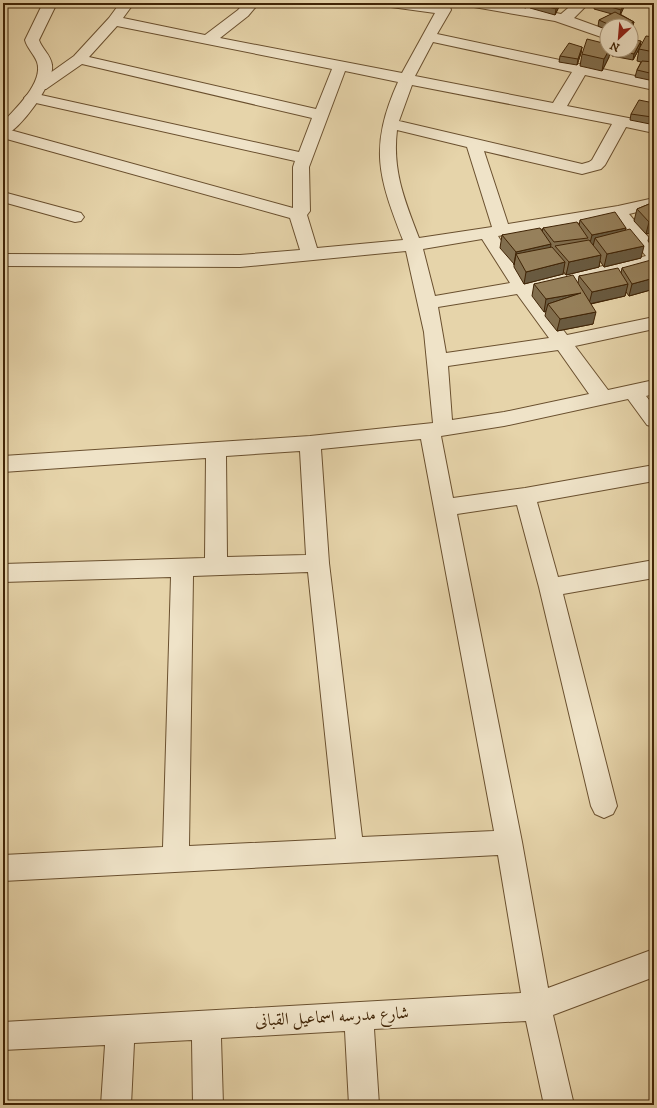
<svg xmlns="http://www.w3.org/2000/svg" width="657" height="1108" font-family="'IM FELL DW Pica',Amiri,serif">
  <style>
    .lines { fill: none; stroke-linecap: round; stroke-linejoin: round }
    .minor-casing { stroke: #6a502f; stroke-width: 2 }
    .tertiary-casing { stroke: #6a502f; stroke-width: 2 }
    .minor { fill: #efe3c8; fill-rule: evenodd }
    .tertiary { fill: #efe3c8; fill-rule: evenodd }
    .wall { fill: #816e4e; stroke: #402406 }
    .shaded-wall { fill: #695a40; stroke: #402406 }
    .building { fill: #96805b; stroke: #402406 }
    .labels { text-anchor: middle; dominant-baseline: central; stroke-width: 3.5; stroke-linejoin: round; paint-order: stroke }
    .near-street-label { font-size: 17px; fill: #402406; stroke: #efe3c8 }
  </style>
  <rect width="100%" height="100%" fill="#e6d4aa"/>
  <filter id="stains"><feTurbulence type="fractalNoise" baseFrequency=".005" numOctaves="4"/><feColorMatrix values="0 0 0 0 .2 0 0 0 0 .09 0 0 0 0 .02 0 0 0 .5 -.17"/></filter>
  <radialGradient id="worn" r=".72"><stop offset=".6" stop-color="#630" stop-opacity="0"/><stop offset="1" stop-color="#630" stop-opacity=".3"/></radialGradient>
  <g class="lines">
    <g class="minor-casing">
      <g id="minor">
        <path d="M120,3h14l-11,15 82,17 33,-25 6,-7h15l-11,13 -28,22 182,35 33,-60 -44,-6 -5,-1 -2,-3 51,2v-2h14l2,7 -14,24 217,46v10l-69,-15 -18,31 87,17v10l-28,-6 -21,38 -4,4 -19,5 -98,-23 24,73 110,-18 36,-8v10l-25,6 25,30v22l-81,19 -39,6 33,44 87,-18v12l-79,17 33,44 46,-10v14l-8,2 8,10v21l-7,-2 -19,-26 -124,27 -63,10 12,62 72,-10 129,-23v16l-117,21 21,75 96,-17v18l-91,16 54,212 -4,8 -9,4 -9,-4 -4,-8 -52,-219 -22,-82 -60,9 65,328 26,146 106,-39v28l-101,38 21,90h-30l-18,-84 -152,8 5,76h-30l-4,-74 -124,7 2,67h-30l-1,-65 -58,3 -3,62h-30l4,-60 -102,5v-28l518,-29 -23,-138 -495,26v-26l160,-8 8,-270 -168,5v-18l202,-6 1,-100 -203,14v-16l307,-20 123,-13 -9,-91 -18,-81 -166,16 -237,-1v-12l237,1 60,-5 -10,-32 -287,-80v-10l290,80v-41l2,-6 -268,-60 -3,-3 3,-3 5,-2 267,59 13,-34 -230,-54 -36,25h-10l-3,-3 3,-3 38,-27 35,-38zM117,26l215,43 -16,40 -227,-52zM433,42l139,30 -19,31 -138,-27zM345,71l53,11c-29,65 -20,94 5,158l-86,8 -10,-33 3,-4 -1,-44zM412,85l200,39 -20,36 -3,2 -7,2 -183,-43zM397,130l70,17 25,80 -73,11c-14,-37 -27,-67 -22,-108zM614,217l32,39 -73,17 -47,8 -28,-45zM482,239l28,44 -75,13 -12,-47zM517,294l32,44 -103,15 -8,-46zM558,350l31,44 -85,18 -52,8 -4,-54zM421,439l73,392 -132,6 -33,-274 -8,-114zM300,451l6,104 -79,2 -1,-101zM308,572l28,267 -147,7 4,-270z"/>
        <polygon points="467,3 505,3 561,14 574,3 589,3 574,18 607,30 607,39 555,21 474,7 469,6"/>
        <polygon points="3,192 81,213 84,217 81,221 75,222 3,202"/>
      </g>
    </g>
    <g class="tertiary-casing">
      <path id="tertiary" d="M43,3h14l-18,37c3,9 12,15 13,25 3,18 -33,67 -49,71v-14c13,-14 41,-40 34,-60 -3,-8 -10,-14 -12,-22z"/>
    </g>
    <use href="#minor" class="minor"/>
    <use href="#tertiary" class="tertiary"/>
  </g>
  <g class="wall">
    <polygon points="504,3 529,3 526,8"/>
    <polygon points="531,3 566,3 563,6 560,5 555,15 530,8"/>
    <polygon points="595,3 625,3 624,7 620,14 634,22 632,28 631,28 631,26 607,26 607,30 598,26 599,20 612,14 594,9"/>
    <polygon points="654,37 654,81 635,77 637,70 641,62 637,61 639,49"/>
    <polygon points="641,41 640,47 633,60 612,56 613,50 631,50"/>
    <polygon points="582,47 581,53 577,65 559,62 560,56"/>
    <polygon points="582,54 609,57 602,71 580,66"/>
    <polygon points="654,103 654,115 650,124 630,120 631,114"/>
    <polygon points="654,119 654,126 652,125"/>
    <polygon points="654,202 654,249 648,241 650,233 646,234 634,221 637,209"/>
    <polygon points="580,220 626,228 625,230 641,258 604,267 600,261 599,267 566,275 563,271 563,274 524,284 514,267 514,264 500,248 502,235 542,232 543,228 579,226"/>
    <polygon points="654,264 654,289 629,296 626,292 625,296 591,304 593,324 557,331 545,316 546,311 544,312 532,296 534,284 578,283 579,276 621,273 622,268"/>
  </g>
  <g class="shaded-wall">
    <polygon points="527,3 529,3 526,8"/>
    <polygon points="559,3 560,3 559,6 555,15 556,9"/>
    <polygon points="625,3 624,7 620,16 621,10"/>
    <polygon points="634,22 632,28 631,28 631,26 625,26"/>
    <polygon points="641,41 640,47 633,60 634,54"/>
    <polygon points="582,47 581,53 577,65 578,59"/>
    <polygon points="609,50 611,50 609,57 602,71 604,59"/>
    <polygon points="654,112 654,115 650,124 652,117"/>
    <polygon points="654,220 654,231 651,229 650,233 646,234 649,222"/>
    <polygon points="626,228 623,240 595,238 593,246 589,247 592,235"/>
    <polygon points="551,244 549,257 516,254 514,265 516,252"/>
    <polygon points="644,246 641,258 604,267 607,254"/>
    <polygon points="601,255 599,267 566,275 569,262"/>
    <polygon points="565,262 563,274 524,284 526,272"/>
    <polygon points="654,278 654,289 629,296 632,284"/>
    <polygon points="628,284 625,296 589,304 592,292"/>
    <polygon points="581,293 548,304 546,311 544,312 546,299"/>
    <polygon points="596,312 593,324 557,331 560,319"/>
  </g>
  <g class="building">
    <polygon points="533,3 559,3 556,9"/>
    <polygon points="597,3 625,3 621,10"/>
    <polygon points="615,12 634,22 625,26 612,26 599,20"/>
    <polygon points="646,36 654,37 654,52 639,49"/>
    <polygon points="587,39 607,44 607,50 609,50 604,59 582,54"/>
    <polygon points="631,39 641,41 634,54 614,50 631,50"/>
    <polygon points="569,43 582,47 578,59 560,56"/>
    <polygon points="642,61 654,62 654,74 637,70"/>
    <polygon points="639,100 654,103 654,112 652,117 631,114"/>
    <polygon points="654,202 654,220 649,222 637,209"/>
    <polygon points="615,212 626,228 592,235 580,220"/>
    <polygon points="577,222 588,238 554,242 543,228"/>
    <polygon points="654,227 654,233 651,229"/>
    <polygon points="540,228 551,244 516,252 502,235"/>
    <polygon points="630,229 644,246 607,254 595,238"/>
    <polygon points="589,240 601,255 569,262 555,246"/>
    <polygon points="552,247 565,262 526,272 516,254"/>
    <polygon points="651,260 654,264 654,278 632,284 622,268"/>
    <polygon points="618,268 628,284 592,292 579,276"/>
    <polygon points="573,275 596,312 560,319 548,304 581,293 546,299 534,284"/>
  </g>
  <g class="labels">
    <g class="near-street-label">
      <text transform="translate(332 1017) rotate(-3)">شارع مدرسه اسماعيل القبانى</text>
    </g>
  </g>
  <rect width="657" height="1108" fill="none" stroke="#e6d4aa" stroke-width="16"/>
  <rect x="4" y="4" width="649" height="1100" fill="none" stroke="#402406" stroke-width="2"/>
  <rect x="8" y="8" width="641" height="1092" fill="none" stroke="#402406"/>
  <g transform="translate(619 38) rotate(206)"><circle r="19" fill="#efe3c8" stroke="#a9977a"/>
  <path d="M0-3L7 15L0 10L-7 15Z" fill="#8f2418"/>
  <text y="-6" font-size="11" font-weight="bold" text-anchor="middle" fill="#402406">N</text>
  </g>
  <rect width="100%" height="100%" filter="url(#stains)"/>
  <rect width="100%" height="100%" fill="url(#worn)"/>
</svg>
